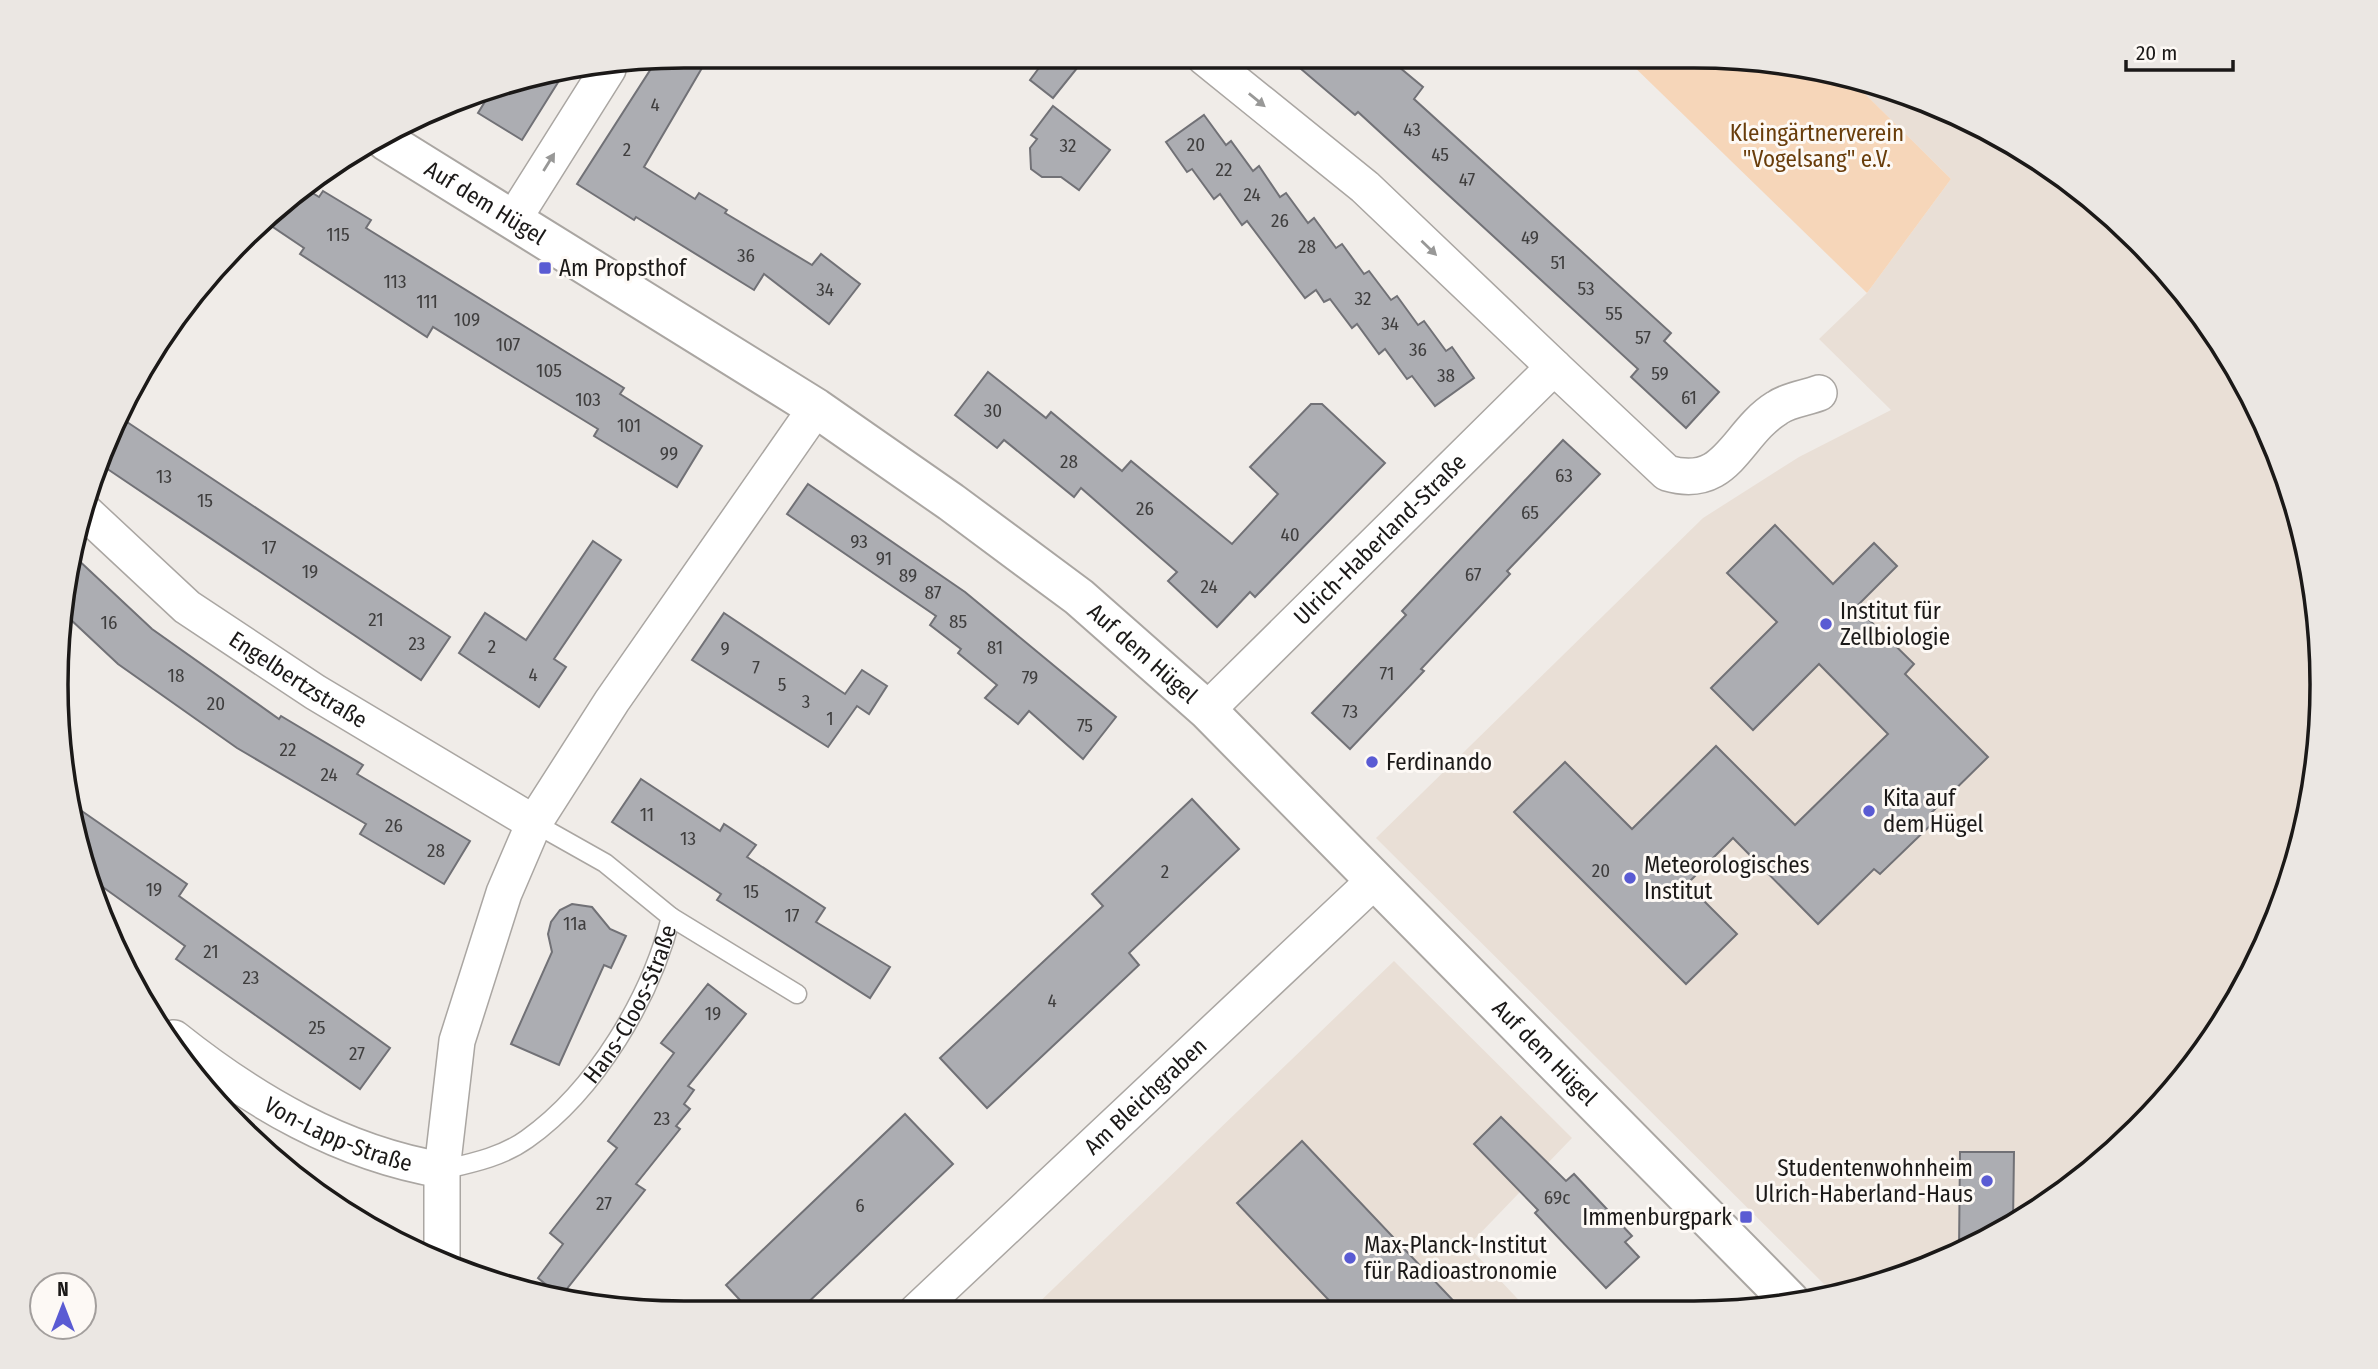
<svg xmlns="http://www.w3.org/2000/svg" width="2378" height="1369" font-family="'Fira Sans Condensed',sans-serif">
  <style>
    .built { fill: #e9dfd6 }
    .green { fill: #f6d6b9 }
    .building { fill: #acadb2; stroke: #717176; stroke-width: 2 }
    .lines { fill: none; stroke-linecap: round; stroke-linejoin: round }
    .service-casing { stroke: #aaa6a2; stroke-width: 21 }
    .minor-casing { stroke: #aaa6a2; stroke-width: 38 }
    .tertiary-casing { stroke: #aaa6a2; stroke-width: 42 }
    .service { stroke: #fff; stroke-width: 18 }
    .minor { stroke: #fff; stroke-width: 35 }
    .tertiary { stroke: #fff; stroke-width: 38 }
    .oneway { fill: #989897 }
    .poi-dot { fill: #5a5bd3; stroke: #fdf9f5; stroke-width: 2.5 }
    .labels { text-anchor: middle; dominant-baseline: central; stroke-width: 6; stroke-linejoin: round; paint-order: stroke }
    .number-label { font-size: 19px; fill: #3f3e3e }
    .park-label { font-size: 23px; fill: #693d0b; stroke: #fdf9f5 }
    .street-label { font-size: 23px; fill: #1b1918; stroke: #fdf9f5 }
    .poi-label { font-size: 23px; fill: #1b1918; stroke: #fdf9f5; text-anchor: start }
    .rim { fill: none; stroke: #1b1918; stroke-width: 3.5 }
  </style>
  <rect width="100%" height="100%" fill="#f0ece8"/>
  <g class="built">
    <polygon points="1852,81 1895,89 2042,162 2138,240 2216,335 2274,444 2310,561 2322,684 2310,807 2274,925 2216,1033 2138,1129 2008,1229 1895,1280 1832,1292 1376,838 1703,518 1799,457 1891,410 1819,339 1867,293 1951,179"/>
    <polygon points="1394,961 1572,1138 1468,1246 1530,1312 1029,1312"/>
  </g>
  <polygon class="green" points="1624,57 1735,57 1852,81 1951,179 1867,293"/>
  <g class="building">
    <polygon points="684,56 709,56 644,167 695,199 699,193 727,210 725,213 812,265 821,254 860,284 829,324 764,274 754,290 636,217 634,220 577,184 656,61"/>
    <polygon points="1048,56 1086,57 1053,98 1030,80"/>
    <polygon points="1287,57 1387,57 1423,87 1414,99 1671,333 1664,341 1719,392 1686,428 1631,377 1638,369 1358,112 1355,115"/>
    <polygon points="562,76 522,140 478,113 494,87"/>
    <polygon points="1053,106 1110,150 1079,190 1061,177 1042,177 1031,169 1030,148 1037,139 1031,135"/>
    <polygon points="1204,115 1226,145 1231,141 1253,171 1259,166 1280,197 1286,193 1308,223 1314,218 1336,248 1342,244 1364,274 1369,271 1391,300 1397,296 1418,325 1424,321 1446,351 1452,347 1474,378 1435,406 1412,376 1407,379 1385,349 1379,354 1357,324 1352,328 1330,299 1324,302 1316,290 1305,298 1247,221 1242,225 1220,194 1214,199 1192,169 1187,172 1166,142"/>
    <polygon points="301,186 319,197 323,191 371,220 366,228 624,388 620,394 702,446 677,487 594,436 598,429 515,378 433,327 427,337 300,254 304,248 267,223"/>
    <polygon points="988,372 1046,418 1051,412 1122,471 1131,461 1232,544 1278,494 1250,467 1311,404 1322,404 1385,463 1255,597 1250,592 1217,627 1168,581 1177,572 1081,488 1074,497 1004,440 997,448 955,415"/>
    <polygon points="124,420 450,637 421,680 103,466"/>
    <polygon points="1563,440 1600,474 1507,571 1510,574 1421,669 1424,671 1350,749 1312,713 1406,615 1402,611"/>
    <polygon points="808,484 965,592 1116,717 1083,759 1029,711 1018,724 985,698 997,685 958,653 961,649 930,625 936,616 787,514"/>
    <polygon points="1775,525 1833,584 1874,543 1897,566 1856,607 1914,664 1905,674 1988,757 1931,813 1937,819 1880,874 1874,869 1818,924 1733,838 1687,884 1737,934 1686,984 1514,812 1565,762 1632,829 1716,746 1795,825 1888,734 1819,664 1753,730 1711,688 1777,622 1727,573"/>
    <polygon points="593,541 621,560 554,659 566,667 539,707 459,653 485,613 526,640"/>
    <polygon points="74,556 152,629 279,719 281,716 363,765 357,774 470,841 444,884 360,834 366,824 237,748 118,664 68,617"/>
    <polygon points="724,613 845,694 862,670 887,686 869,714 857,706 828,747 692,660"/>
    <polygon points="641,779 720,831 724,824 756,845 747,857 825,908 816,922 890,967 870,998 717,900 721,894 612,822"/>
    <polygon points="1192,799 1239,849 1129,953 1139,965 987,1108 940,1058 1103,906 1092,894"/>
    <polygon points="76,807 187,884 179,896 390,1048 360,1089 176,959 185,946 93,880"/>
    <polygon points="572,904 592,907 610,929 626,936 611,968 604,965 559,1065 511,1044 552,952 548,934 551,922 560,910"/>
    <polygon points="708,984 746,1014 688,1086 694,1090 684,1104 690,1109 676,1126 680,1129 636,1184 645,1190 562,1295 559,1295 538,1278 563,1244 550,1233 617,1148 608,1141 674,1053 661,1043"/>
    <polygon points="905,1114 953,1164 798,1312 751,1312 726,1285"/>
    <polygon points="1501,1117 1566,1181 1574,1174 1632,1236 1625,1242 1639,1257 1606,1288 1535,1213 1538,1210 1474,1144"/>
    <polygon points="1302,1141 1464,1312 1340,1312 1237,1203"/>
    <polygon points="1960,1152 2014,1152 2013,1224 1959,1251"/>
  </g>
  <g class="lines">
    <g class="service-casing">
      <g id="service">
        <polyline points="671,917 797,994"/>
        <path id="s1" d="M442,1170c30,-7 60,-13 85,-31 69,-49 124,-142 144,-222l-66,-54 -71,-40"/>
      </g>
    </g>
    <g class="minor-casing">
      <g id="minor">
        <polyline points="1204,57 1365,187 1554,367"/>
        <polyline points="513,220 608,69"/>
        <path id="s2" d="M83,510l104,97 128,85 219,131"/>
        <path id="s3" d="M1207,710l347,-343 113,106c61,18 68,-39 110,-65 11,-8 29,-10 42,-15"/>
        <path id="s4" d="M174,1038c79,63 167,115 268,132"/>
        <polyline points="442,1260 442,1170 457,1041 504,893 534,823 612,701 816,408"/>
        <path id="s5" d="M916,1312l459,-432"/>
      </g>
    </g>
    <g class="tertiary-casing">
      <g id="tertiary">
        <path id="s6" d="M386,141l430,267 135,94 128,95 128,113 583,591"/>
      </g>
    </g>
    <use href="#service" class="service"/>
    <use href="#minor" class="minor"/>
    <use href="#tertiary" class="tertiary"/>
  </g>
  <defs><path id="oneway-solid" d="M-6-.8H1V-3.2L6.5 0L1 3.2V.8H-6Z" transform="scale(1.75)"/></defs>
  <g class="oneway">
    <use href="#oneway-solid" transform="translate(1257 100) rotate(39)"/>
    <use href="#oneway-solid" transform="translate(549 162) rotate(-58)"/>
    <use href="#oneway-solid" transform="translate(1429 248) rotate(44)"/>
  </g>
  <g class="poi-dot">
    <rect x="538" y="261" width="14" height="14" rx="3.5"/>
    <circle cx="1826" cy="624" r="7"/>
    <circle cx="1372" cy="762" r="7"/>
    <circle cx="1869" cy="811" r="7"/>
    <circle cx="1630" cy="878" r="7"/>
    <circle cx="1987" cy="1181" r="7"/>
    <rect x="1739" y="1210" width="14" height="14" rx="3.5"/>
    <circle cx="1350" cy="1258" r="7"/>
  </g>
  <g class="labels">
    <g class="number-label">
      <text x="655" y="104">4</text>
      <text x="1412" y="129">43</text>
      <text x="1196" y="144">20</text>
      <text x="1068" y="145">32</text>
      <text x="627" y="149">2</text>
      <text x="1440" y="154">45</text>
      <text x="1224" y="169">22</text>
      <text x="1467" y="179">47</text>
      <text x="1252" y="194">24</text>
      <text x="1280" y="220">26</text>
      <text x="338" y="234">115</text>
      <text x="1530" y="237">49</text>
      <text x="1307" y="246">28</text>
      <text x="746" y="255">36</text>
      <text x="1558" y="262">51</text>
      <text x="395" y="281">113</text>
      <text x="1586" y="288">53</text>
      <text x="825" y="289">34</text>
      <text x="1363" y="298">32</text>
      <text x="427" y="301">111</text>
      <text x="1614" y="313">55</text>
      <text x="467" y="319">109</text>
      <text x="1390" y="323">34</text>
      <text x="1643" y="337">57</text>
      <text x="508" y="344">107</text>
      <text x="1418" y="349">36</text>
      <text x="549" y="370">105</text>
      <text x="1660" y="373">59</text>
      <text x="1446" y="375">38</text>
      <text x="1689" y="397">61</text>
      <text x="588" y="399">103</text>
      <text x="993" y="410">30</text>
      <text x="629" y="425">101</text>
      <text x="669" y="453">99</text>
      <text x="1069" y="461">28</text>
      <text x="1564" y="475">63</text>
      <text x="164" y="476">13</text>
      <text x="205" y="500">15</text>
      <text x="1145" y="508">26</text>
      <text x="1530" y="512">65</text>
      <text x="1290" y="534">40</text>
      <text x="859" y="541">93</text>
      <text x="269" y="547">17</text>
      <text x="884" y="558">91</text>
      <text x="310" y="571">19</text>
      <text x="1473" y="574">67</text>
      <text x="908" y="575">89</text>
      <text x="1209" y="586">24</text>
      <text x="933" y="592">87</text>
      <text x="376" y="619">21</text>
      <text x="958" y="621">85</text>
      <text x="109" y="622">16</text>
      <text x="417" y="643">23</text>
      <text x="492" y="646">2</text>
      <text x="995" y="647">81</text>
      <text x="725" y="648">9</text>
      <text x="756" y="667">7</text>
      <text x="1387" y="673">71</text>
      <text x="533" y="674">4</text>
      <text x="176" y="675">18</text>
      <text x="1030" y="677">79</text>
      <text x="782" y="684">5</text>
      <text x="806" y="701">3</text>
      <text x="216" y="703">20</text>
      <text x="1350" y="711">73</text>
      <text x="830" y="718">1</text>
      <text x="1085" y="725">75</text>
      <text x="288" y="749">22</text>
      <text x="329" y="774">24</text>
      <text x="647" y="814">11</text>
      <text x="394" y="825">26</text>
      <text x="688" y="838">13</text>
      <text x="436" y="850">28</text>
      <text x="1601" y="870">20</text>
      <text x="1165" y="871">2</text>
      <text x="154" y="889">19</text>
      <text x="751" y="891">15</text>
      <text x="792" y="915">17</text>
      <text x="575" y="923">11a</text>
      <text x="211" y="951">21</text>
      <text x="251" y="977">23</text>
      <text x="1052" y="1000">4</text>
      <text x="713" y="1013">19</text>
      <text x="317" y="1027">25</text>
      <text x="357" y="1053">27</text>
      <text x="662" y="1118">23</text>
      <text x="1557" y="1197">69c</text>
      <text x="604" y="1203">27</text>
      <text x="860" y="1205">6</text>
    </g>
    <g class="park-label">
      <text x="1817" y="133">Kleingärtnerverein<tspan x="1817" dy="26">"Vogelsang" e.V.</tspan></text>
    </g>
    <g class="street-label">
      <text stroke="none"><textPath href="#s6" startOffset="117">Auf dem Hügel</textPath></text>
      <text stroke="none"><textPath href="#s3" startOffset="243">Ulrich-Haberland-Straße</textPath></text>
      <text stroke="none"><textPath href="#s6" startOffset="915">Auf dem Hügel</textPath></text>
      <text stroke="none"><textPath href="#s2" startOffset="275">Engelbertzstraße</textPath></text>
      <text stroke="none"><textPath href="#s1" startOffset="264">Hans-Cloos-Straße</textPath></text>
      <text stroke="none"><textPath href="#s6" startOffset="1482">Auf dem Hügel</textPath></text>
      <text stroke="none"><textPath href="#s5" startOffset="315">Am Bleichgraben</textPath></text>
      <text stroke="none"><textPath href="#s4" startOffset="192">Von-Lapp-Straße</textPath></text>
    </g>
    <g class="poi-label">
      <text x="559" y="268">Am Propsthof</text>
      <text x="1840" y="611">Institut für<tspan x="1840" dy="26">Zellbiologie</tspan></text>
      <text x="1386" y="762">Ferdinando</text>
      <text x="1883" y="798">Kita auf<tspan x="1883" dy="26">dem Hügel</tspan></text>
      <text x="1644" y="865">Meteorologisches<tspan x="1644" dy="26">Institut</tspan></text>
      <text x="1973" y="1168" text-anchor="end">Studentenwohnheim<tspan x="1973" dy="26">Ulrich-Haberland-Haus</tspan></text>
      <text x="1732" y="1217" text-anchor="end">Immenburgpark</text>
      <text x="1364" y="1245">Max-Planck-Institut<tspan x="1364" dy="26">für Radioastronomie</tspan></text>
    </g>
  </g>
  <path d="M0 0H2378V1369H0ZM684 68H1694A616 616 0 0 1 2310 684V685A616 616 0 0 1 1694 1301H684A616 616 0 0 1 68 685V684A616 616 0 0 1 684 68Z" fill="#ebe7e3" fill-rule="evenodd"/>
  <path class="rim" d="M684 68H1694A616 616 0 0 1 2310 684V685A616 616 0 0 1 1694 1301H684A616 616 0 0 1 68 685V684A616 616 0 0 1 684 68Z"/>
  <g transform="translate(63 1306)"><circle r="33" fill="#fdf9f5" stroke="#a39f9d" stroke-width="2"/>
  <path d="M0-5L12 26L0 18L-12 26Z" fill="#5a5bd3"/>
  <text y="-10" font-size="19" font-weight="bold" text-anchor="middle" fill="#1b1918">N</text>
  </g>
  <path d="M2126 60v10h107v-10" fill="none" stroke="#1b1918" stroke-width="3.5"/>
  <text x="2136" y="60" font-size="21" fill="#1b1918" stroke="#fdf9f5" stroke-width="5" paint-order="stroke">20 m</text>
</svg>
